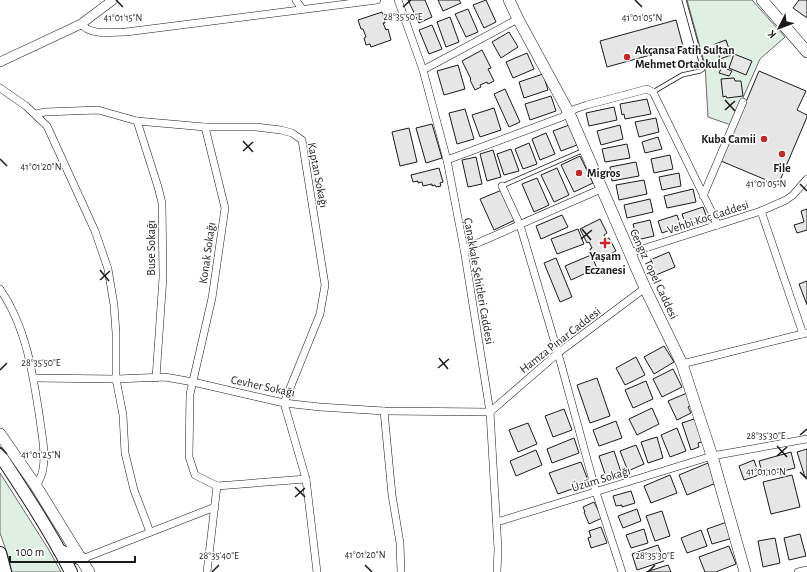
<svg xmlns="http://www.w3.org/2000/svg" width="807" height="572" font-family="'Alegreya Sans',sans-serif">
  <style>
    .green { fill: #e0efe3; stroke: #6a6a6a }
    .building { fill: #e6e6e6; stroke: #1a1a1a }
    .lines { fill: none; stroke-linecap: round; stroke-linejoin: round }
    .service-casing { stroke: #1a1a1a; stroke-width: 5 }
    .minor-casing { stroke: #1a1a1a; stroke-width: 8 }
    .tertiary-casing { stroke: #1a1a1a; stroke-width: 10 }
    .secondary-casing { stroke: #1a1a1a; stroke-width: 12 }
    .trunk-casing { stroke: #1a1a1a; stroke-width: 14 }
    .service { stroke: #fff; stroke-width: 3.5 }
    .minor { stroke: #fff; stroke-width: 7 }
    .tertiary { stroke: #fff; stroke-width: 9 }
    .secondary { stroke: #fff; stroke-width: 11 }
    .trunk { stroke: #fff; stroke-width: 12 }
    .ticks { fill: none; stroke: #1a1a1a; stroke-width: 1.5 }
    .poi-dot { fill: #c62828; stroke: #fff; stroke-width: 1.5 }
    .labels { text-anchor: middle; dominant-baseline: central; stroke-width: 3; stroke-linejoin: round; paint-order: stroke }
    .poi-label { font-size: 12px; font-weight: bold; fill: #1a1a1a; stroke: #fff; text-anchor: start }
    .street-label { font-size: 12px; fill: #1a1a1a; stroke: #fff }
    .ticks-label { font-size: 10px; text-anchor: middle; fill: #1a1a1a; stroke: #fff; stroke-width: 3; stroke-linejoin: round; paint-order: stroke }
  </style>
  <rect width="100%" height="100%" fill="#fff"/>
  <g class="green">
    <polygon points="687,0 752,0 785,37 760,59 731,125 708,117 705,65"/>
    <polygon points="0,473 49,550 61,572 12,572 8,556 0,533"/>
  </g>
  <g class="building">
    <polygon points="408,0 425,0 432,17 419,23"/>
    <polygon points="438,0 459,0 461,3 443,11"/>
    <polygon points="486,0 496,22 484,28 473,5"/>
    <polygon points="799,0 807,0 807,18 793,8"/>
    <polygon points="468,9 478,32 466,37 455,14"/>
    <polygon points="382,12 385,23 383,23 386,30 388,29 391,40 371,47 370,44 366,45 364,38 366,37 363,29 361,29 358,20"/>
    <polygon points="450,17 459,42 446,47 437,22"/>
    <polygon points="676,20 683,46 607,67 600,41"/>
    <polygon points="432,25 442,49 429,54 419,30"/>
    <polygon points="509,32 518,47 501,58 492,42"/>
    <polygon points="726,40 731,55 720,59 715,44"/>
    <polygon points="482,50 491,68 488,69 494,81 488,84 487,82 480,85 481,87 475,90 470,80 471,79 462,61"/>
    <polygon points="527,53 534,69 513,78 506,62"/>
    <polygon points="734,54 752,61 746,75 729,68"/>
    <polygon points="458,65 465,89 444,95 437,71"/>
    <polygon points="722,67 732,71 729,76 719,73"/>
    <polygon points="759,71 806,91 797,110 807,115 807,117 778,185 721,161"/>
    <polygon points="543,74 548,90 524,98 519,82"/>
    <polygon points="734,78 735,81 741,81 743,96 727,98 726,96 723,97 721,79"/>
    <polygon points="505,89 520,122 509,127 494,94"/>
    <polygon points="551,96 556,111 530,120 525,104"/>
    <polygon points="647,99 651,114 625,119 624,114 622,115 620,104"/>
    <polygon points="614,107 617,120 589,126 586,113"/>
    <polygon points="494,108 501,130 480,137 472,115"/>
    <polygon points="465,109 474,139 457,144 449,113"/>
    <polygon points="656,118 659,132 639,137 635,122"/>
    <polygon points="432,124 442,158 426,163 416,128"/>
    <polygon points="569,125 577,145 561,151 553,131"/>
    <polygon points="620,125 623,139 601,145 597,131"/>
    <polygon points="409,128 417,162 400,166 392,132"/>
    <polygon points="546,133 555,154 540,160 532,139"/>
    <polygon points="658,137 662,149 645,153 642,142"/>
    <polygon points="529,143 537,164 523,169 515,149"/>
    <polygon points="627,144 630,158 605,162 602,149"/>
    <polygon points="511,149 519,171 504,175 497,154"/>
    <polygon points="493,150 501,177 487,181 480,154"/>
    <polygon points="670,155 673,169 654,173 651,159"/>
    <polygon points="580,156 593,183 574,192 561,165"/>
    <polygon points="476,157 482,184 468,187 462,160"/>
    <polygon points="636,162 639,176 612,181 610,167"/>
    <polygon points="439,168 443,182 440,183 441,186 436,187 435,185 432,186 432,184 423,186 422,182 418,183 418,181 413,182 411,175"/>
    <polygon points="557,168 569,195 554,202 541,175"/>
    <polygon points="679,173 681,186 662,190 659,177"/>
    <polygon points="537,178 549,205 534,212 522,184"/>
    <polygon points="644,180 647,194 619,200 616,185"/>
    <polygon points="693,189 696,202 667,208 664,196"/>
    <polygon points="502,190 515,220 494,230 480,199"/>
    <polygon points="650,199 653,212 627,218 624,205"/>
    <polygon points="703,207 707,218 686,226 682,214"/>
    <polygon points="807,209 807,230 797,233 794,225 804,222 801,211"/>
    <polygon points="562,215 568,227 541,239 536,226"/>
    <polygon points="677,215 681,226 662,233 658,221"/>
    <polygon points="600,219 607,233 604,235 606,239 609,238 616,251 596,261 590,249 592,248 589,242 587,243 580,229"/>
    <polygon points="650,220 654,236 637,240 633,224"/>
    <polygon points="578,229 584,244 557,254 551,239"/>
    <polygon points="669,252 675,267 656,275 650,260"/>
    <polygon points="591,255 597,268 571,280 565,266"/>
    <polygon points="556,258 572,297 560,302 544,263"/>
    <polygon points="807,281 807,305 799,284"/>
    <polygon points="664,346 674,362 654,374 644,357"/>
    <polygon points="636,357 645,375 625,385 616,368"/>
    <polygon points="673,369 682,387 662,397 653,379"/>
    <polygon points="597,378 610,416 590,423 577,385"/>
    <polygon points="646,381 653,399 633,408 625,390"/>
    <polygon points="687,393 692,405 688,407 691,413 677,420 668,401"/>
    <polygon points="652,408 659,424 637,435 629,419"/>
    <polygon points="564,409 572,430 553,437 545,416"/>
    <polygon points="697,418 705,441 698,443 699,447 691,450 682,423"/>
    <polygon points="616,421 622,438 599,446 593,430"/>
    <polygon points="528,423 537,444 518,452 509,430"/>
    <polygon points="677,428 686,451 670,457 661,435"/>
    <polygon points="657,437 663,458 648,463 641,442"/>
    <polygon points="574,438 579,453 552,463 547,449"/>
    <polygon points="636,445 644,464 628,471 620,451"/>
    <polygon points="807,449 807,477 805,477 797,452"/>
    <polygon points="536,450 542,465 516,476 510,461"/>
    <polygon points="614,451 621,472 606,477 599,456"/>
    <polygon points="791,452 795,468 763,476 759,461"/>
    <polygon points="754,460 759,475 744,480 739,466"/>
    <polygon points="581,462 589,483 558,494 549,473"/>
    <polygon points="708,463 716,483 687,495 679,475"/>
    <polygon points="670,475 677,493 651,503 644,486"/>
    <polygon points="792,475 800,507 771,514 763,482"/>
    <polygon points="631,491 635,503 622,507 622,505 616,506 613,496"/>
    <polygon points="594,502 602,518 589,524 584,512 585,512 583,507"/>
    <polygon points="637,509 641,521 623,528 618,516"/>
    <polygon points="662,511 670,536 655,541 646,516"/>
    <polygon points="727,522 733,538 712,544 707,529"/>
    <polygon points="601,527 607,543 591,548 588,538 591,537 589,531"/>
    <polygon points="644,529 648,543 631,548 626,535"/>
    <polygon points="701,530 707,546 687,553 681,538"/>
    <polygon points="800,534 806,556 789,560 784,538"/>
    <polygon points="775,538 780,563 763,567 758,541"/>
    <polygon points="658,545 664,561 637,570 632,554"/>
    <polygon points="729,546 736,564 716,572 705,572 699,557"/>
    <polygon points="668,565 671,572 646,572"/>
  </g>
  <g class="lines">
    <g class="service-casing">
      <g id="service">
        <polyline points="653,92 682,75 700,71 703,69 684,0"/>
        <polyline points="502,186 584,150"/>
      </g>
    </g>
    <g class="minor-casing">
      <g id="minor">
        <polyline points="296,0 302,9"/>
        <polyline points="398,0 423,70 447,160 464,249 490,412 498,549 497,572"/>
        <path d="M81,24c10,12 30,8 45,8l251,-32"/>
        <polyline points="423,70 518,19"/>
        <polyline points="0,88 26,106 47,126 95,231 108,269 114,305 116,333 116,379 123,415 125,453 134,490 150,532"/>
        <polyline points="36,114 45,112 98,110 137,121 205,127 256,127 281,130 292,133 302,140 325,285 320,314 284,403 306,479 317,572"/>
        <polyline points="137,121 158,187 162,203 163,277 156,378"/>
        <polyline points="205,127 225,208 212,298 190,394 189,457 195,475 217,486"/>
        <polyline points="447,160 562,117 575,109 587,105 647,89 653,92 718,225"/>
        <polyline points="502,186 520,225 558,353 596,492 622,572"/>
        <polyline points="703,196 743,102"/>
        <polyline points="761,211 803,334"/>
        <polyline points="464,249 601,189"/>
        <polyline points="630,253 761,211 786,200 793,195 807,179"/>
        <path d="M0,289c27,39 33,86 40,131 2,16 6,33 3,49 -1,6 -4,12 -7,17"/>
        <polyline points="682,364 806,333"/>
        <polyline points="34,378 116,379 165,377 193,382 284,403 320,407 384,411 490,412"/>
        <polyline points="384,411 392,495 400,543 401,572"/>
        <polyline points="490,412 558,353 645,288"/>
        <polyline points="217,486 306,479"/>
        <polyline points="497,522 712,456 807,439"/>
        <polyline points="82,559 215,507"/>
        <polyline points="207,572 217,486"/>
        <polyline points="798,572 807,570"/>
      </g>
    </g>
    <g class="tertiary-casing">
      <polyline id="tertiary" points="0,62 81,24 113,0"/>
    </g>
    <g class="secondary-casing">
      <g id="secondary">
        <polyline points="509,0 518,19 569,113 645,288 682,364 712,456 745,572"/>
        <polyline points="762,0 807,52"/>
        <polyline points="0,434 36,486 89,572"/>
      </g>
    </g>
    <g class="trunk-casing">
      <g id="trunk">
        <path d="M0,455c25,38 50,76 71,117"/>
        <polyline points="60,551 82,559"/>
        <polyline points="0,553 5,572"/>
      </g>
    </g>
    <use href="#service" class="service"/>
    <use href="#minor" class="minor"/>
    <use href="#tertiary" class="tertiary"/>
    <use href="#secondary" class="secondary"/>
    <use href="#trunk" class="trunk"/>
  </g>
  <path class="ticks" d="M116,0l7,7M635,0l7,7M403,7l8,-7M725,100l10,11M725,110l10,-9M243,141l10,11M243,151l10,-9M0,159l7,7M800,184l7,7M582,229l9,11M581,239l11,-9M100,270l9,11M100,280l10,-9M439,358l9,11M438,368l11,-9M0,370l7,-7M800,435l7,-6M777,446l10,11M0,447l7,7M777,456l10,-9M800,472l7,7M295,487l10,10M295,497l10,-9M365,565l7,7M212,572l7,-7M648,572l7,-7"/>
  <g class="poi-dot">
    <circle cx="627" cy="57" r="4"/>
    <circle cx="764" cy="139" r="4"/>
    <circle cx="782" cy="154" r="4"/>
    <circle cx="579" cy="173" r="4"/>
    <path d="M603 237h4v4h4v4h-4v4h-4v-4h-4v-4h4z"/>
  </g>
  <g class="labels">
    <g class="poi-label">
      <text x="635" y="50">Akçansa Fatih Sultan<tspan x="635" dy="14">Mehmet Ortaokulu</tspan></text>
      <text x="756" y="139" text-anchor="end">Kuba Camii</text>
      <text x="782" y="168" text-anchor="middle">File</text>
      <text x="587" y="173">Migros</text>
      <text x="605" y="256" text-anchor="middle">Yaşam<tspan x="605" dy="14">Eczanesi</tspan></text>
    </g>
    <g class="street-label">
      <text transform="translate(318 175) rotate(79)">Kaptan Sokağı</text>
      <text transform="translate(708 217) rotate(-18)">Vehbi Koç Caddesi</text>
      <text transform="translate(151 248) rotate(-90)">Buse Sokağı</text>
      <text transform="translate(207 253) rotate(-82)">Konak Sokağı</text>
      <text transform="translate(654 274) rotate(65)">Cengiz Topel Caddesi</text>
      <text transform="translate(479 281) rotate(80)">Çanakkale Şehitleri Caddesi</text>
      <text transform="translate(560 340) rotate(-38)">Hamza Pınar Caddesi</text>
      <text transform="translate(263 386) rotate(12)">Cevher Sokağı</text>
      <text transform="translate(601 479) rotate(-17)">Üzüm Sokağı</text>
    </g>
  </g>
  <g class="ticks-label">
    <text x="403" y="20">28°35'50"E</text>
    <text x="123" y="21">41°01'15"N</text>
    <text x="642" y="21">41°01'05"N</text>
    <text x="41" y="170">41°01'20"N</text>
    <text x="766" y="187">41°01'05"N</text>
    <text x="41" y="366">28°35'50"E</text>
    <text x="766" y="439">28°35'30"E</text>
    <text x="41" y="458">41°01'25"N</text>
    <text x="766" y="475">41°01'10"N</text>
    <text x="365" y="558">41°01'20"N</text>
    <text x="219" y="559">28°35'40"E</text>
    <text x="655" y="559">28°35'30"E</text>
  </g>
  <g transform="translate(779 28) rotate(228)" stroke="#ffffff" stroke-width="3" paint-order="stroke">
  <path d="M0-3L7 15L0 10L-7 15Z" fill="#1a1a1a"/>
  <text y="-6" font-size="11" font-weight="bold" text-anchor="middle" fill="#1a1a1a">K</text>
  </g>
  <path d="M10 556v6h125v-6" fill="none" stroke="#1a1a1a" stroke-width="2"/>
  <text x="16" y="556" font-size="12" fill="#1a1a1a" stroke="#ffffff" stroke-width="3" paint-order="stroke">100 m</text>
</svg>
